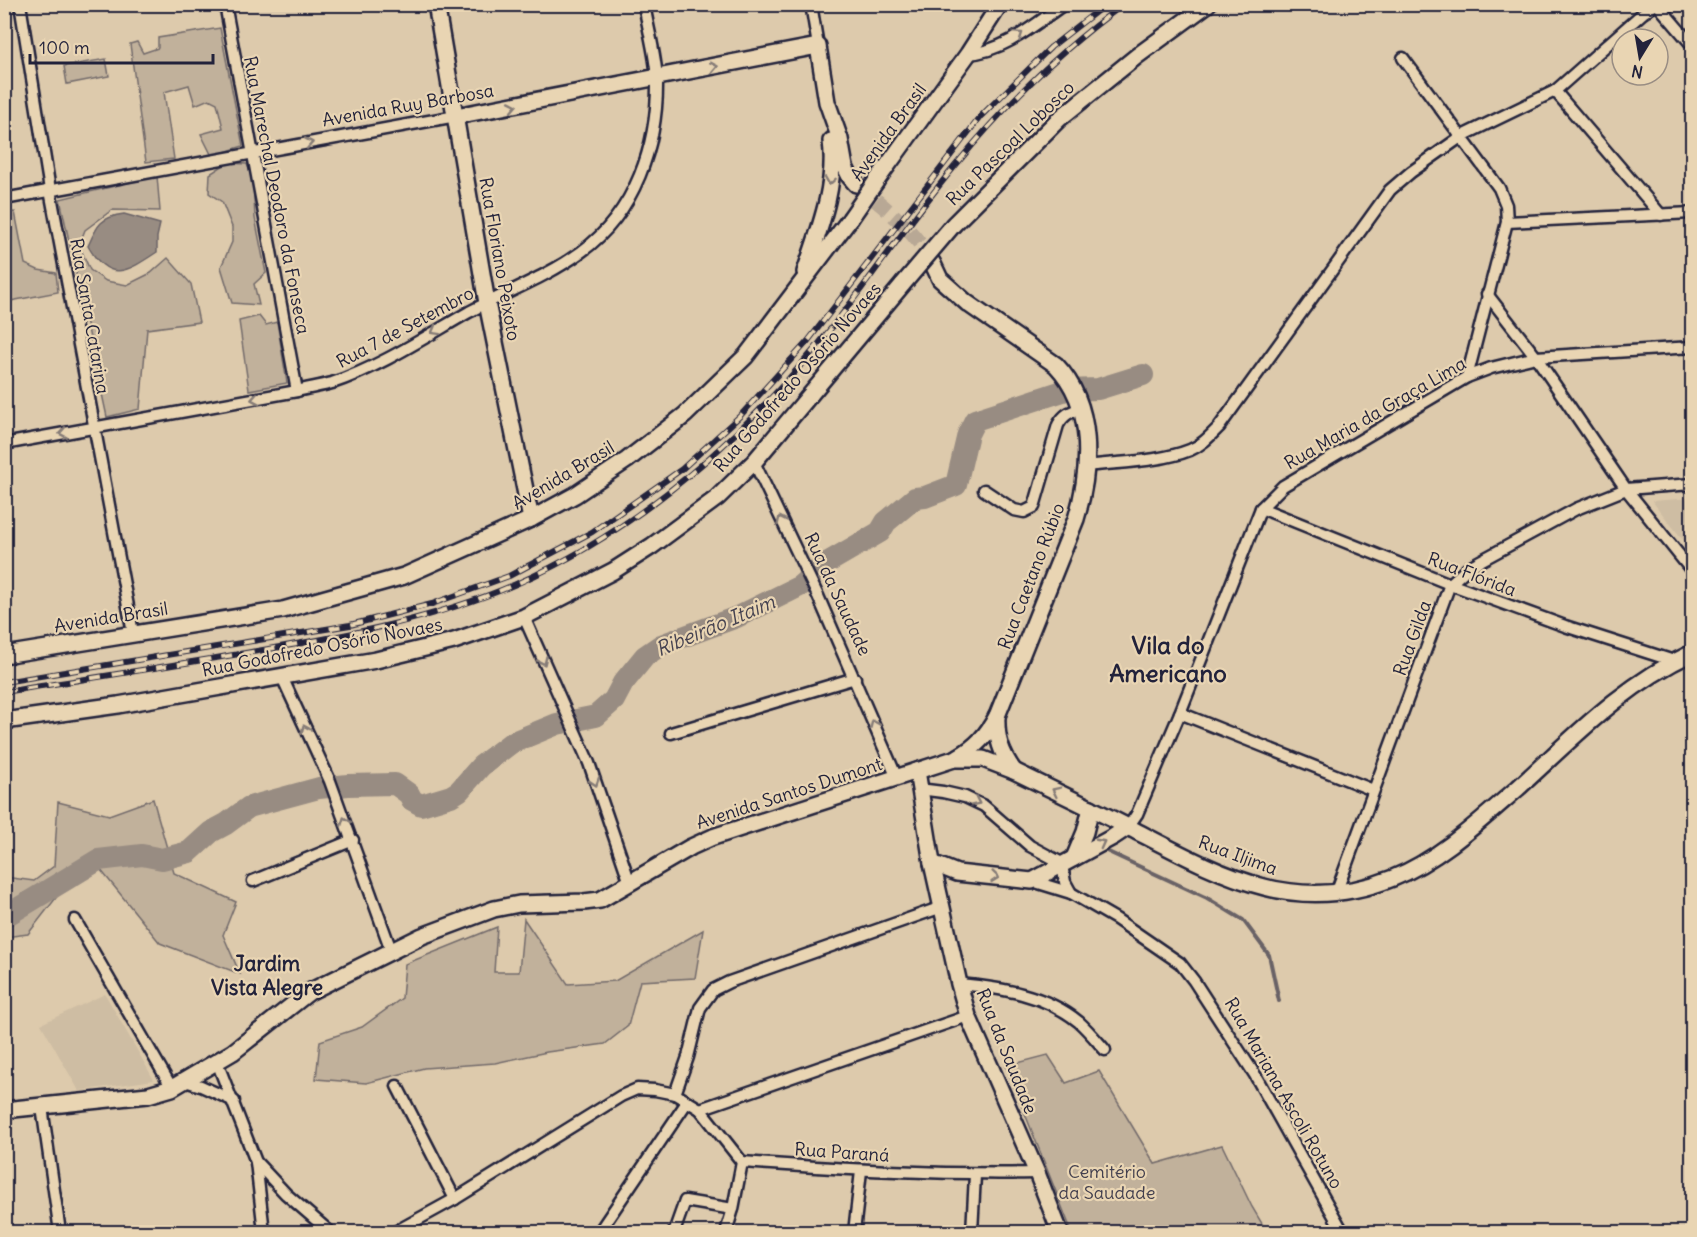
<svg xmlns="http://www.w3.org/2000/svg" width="1697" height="1237" font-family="Delius,sans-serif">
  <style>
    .built { fill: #cebda3 }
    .green { fill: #c1b19b; stroke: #726a6b; stroke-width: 1.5 }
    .water { fill: #988c82; stroke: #696266; stroke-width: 1.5 }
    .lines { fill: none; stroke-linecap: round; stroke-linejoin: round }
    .stream { stroke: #696266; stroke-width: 4 }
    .river { stroke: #988c82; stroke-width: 22 }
    .secondary-tunnel { stroke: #b8a895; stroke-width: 15; stroke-dasharray: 15 8; stroke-linecap: butt }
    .street-casing { stroke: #22223b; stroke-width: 15 }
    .secondary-casing { stroke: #22223b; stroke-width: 20 }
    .street { stroke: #e9d5b3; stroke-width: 10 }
    .secondary { stroke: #e9d5b3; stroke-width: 15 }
    .rail-casing { stroke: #22223b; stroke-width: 6 }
    .rail { stroke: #e9d5b3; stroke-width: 4; stroke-dasharray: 11; stroke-linecap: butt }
    .secondary-bridge-casing { stroke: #22223b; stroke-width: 20; stroke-linecap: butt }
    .secondary-bridge { stroke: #e9d5b3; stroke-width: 15 }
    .oneway { stroke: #867c77 }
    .labels { text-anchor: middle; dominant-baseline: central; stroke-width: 4.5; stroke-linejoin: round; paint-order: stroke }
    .street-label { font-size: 18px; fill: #22223b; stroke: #e9d5b3 }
    .park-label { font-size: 18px; fill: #423f4e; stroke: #e9d5b3 }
    .water-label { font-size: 20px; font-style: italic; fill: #454250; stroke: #e9d5b3 }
    .quarter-label { font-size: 21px; font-weight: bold; fill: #22223b; stroke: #e9d5b3 }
    .district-label { font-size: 24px; font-weight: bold; fill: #22223b; stroke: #e9d5b3 }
  </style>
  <rect width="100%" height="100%" fill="#ddcaac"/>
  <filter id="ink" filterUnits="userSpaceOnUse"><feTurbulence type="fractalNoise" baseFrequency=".0167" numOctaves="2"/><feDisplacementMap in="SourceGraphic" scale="12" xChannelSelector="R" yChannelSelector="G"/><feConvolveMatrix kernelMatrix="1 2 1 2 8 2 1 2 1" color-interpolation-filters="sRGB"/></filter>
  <g filter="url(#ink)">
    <g class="built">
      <polygon points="1692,498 1692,551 1652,501"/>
      <polygon points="105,994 154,1080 79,1091 41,1024"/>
    </g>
    <g class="green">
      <polygon points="220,28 243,146 212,156 201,134 223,128 217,103 209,99 195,105 189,85 164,92 174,159 146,162 130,44 137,42 143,53 158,48 158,38"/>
      <polygon points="106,59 109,76 67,84 64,66"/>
      <polygon points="227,163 247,164 253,180 255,218 266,273 254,284 259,305 232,303 221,267 232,242 232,227 222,202 209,193 210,174"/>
      <polygon points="157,176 160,211 112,210 85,230 79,245 90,270 106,281 127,285 151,273 168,258 191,284 199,322 147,329 140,409 107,417 60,199"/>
      <polygon points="15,212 25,264 38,270 56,273 58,292 5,302 5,213"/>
      <polygon points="259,316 266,325 277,322 287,383 249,390 239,321"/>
      <polygon points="153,799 174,873 236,902 223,935 240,974 160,943 100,869 59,894 28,934 5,937 5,877 34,881 54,866 58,802 109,815"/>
      <polygon points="524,919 568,984 615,981 703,930 695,978 640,981 628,1026 605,1044 547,1052 495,1063 424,1068 366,1083 316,1079 320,1041 362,1027 402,998 405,964 497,927 494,972 519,972"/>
      <polygon points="1048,1055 1066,1083 1099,1071 1155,1164 1222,1145 1252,1207 1267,1232 1072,1232 1006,1066"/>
    </g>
    <path class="water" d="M124,214l36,10 -3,13v15c-30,20 -48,32 -69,-6 9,-20 12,-29 36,-32z"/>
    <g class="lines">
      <polyline class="stream" points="1102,849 1207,898 1243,920 1269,955 1279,1001"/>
      <polyline class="river" points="4,917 98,860 142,855 162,859 189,852 211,832 226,824 249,807 319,788 348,785 395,784 409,794 412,800 421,805 451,796 459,791 481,766 511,743 557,724 596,716 614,700 623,683 645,656 661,645 737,617 800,586 825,564 880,532 886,522 915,498 925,497 956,485 968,434 975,420 1066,390 1098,389 1143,375"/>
      <path class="secondary-tunnel" d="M858,186c29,23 56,44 74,76"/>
      <g class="street-casing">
        <g id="street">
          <polyline points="20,4 50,190 133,633"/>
          <polyline points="225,4 297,391"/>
          <polyline points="811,4 818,46"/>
          <polyline points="1657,4 1692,45"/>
          <path d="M968,54c37,-3 66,-29 96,-50"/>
          <polyline points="1403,58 1499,188 1506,205 1507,222 1467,377"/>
          <polyline points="1555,91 1661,215"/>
          <polyline points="4,199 456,116"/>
          <polyline points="1507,222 1692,213"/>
          <polyline points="1487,294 1536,357 1626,489 1692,571"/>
          <path d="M4,444l293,-53c12,-3 24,-5 35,-8 46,-15 95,-47 137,-71 37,-20 78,-35 112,-60 54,-39 77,-107 76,-172 -1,-24 -9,-51 -13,-76"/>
          <polyline points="754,462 818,596 897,778"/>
          <path d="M1087,466c32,-4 73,-4 103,-16 12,-5 20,-14 29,-23l171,-237 21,-18 51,-36 93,-45 88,-78 13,-9"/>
          <path d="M984,490l30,20 10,2 10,-5 24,-82c6,-11 12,-13 23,-17"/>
          <polyline points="1261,508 1450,584 1565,626 1674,661"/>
          <polyline points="524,617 589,763 630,883"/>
          <polyline points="282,677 330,781 391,950"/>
          <polyline points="1180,713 1373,790"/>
          <polyline points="671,733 855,678"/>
          <polyline points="919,789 943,792 965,797 984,806 1030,846 1058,861 1062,865 1065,882 1071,893"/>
          <polyline points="1128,827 1137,814 1180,713 1261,508 1283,486 1467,377 1491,368 1536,357 1692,347"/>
          <polyline points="253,881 353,840"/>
          <polyline points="1032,881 1071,893 1116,919 1180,963 1194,981 1255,1075 1343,1232"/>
          <polyline points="1336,893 1450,584 1469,567 1576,509 1626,489 1692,484"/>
          <polyline points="75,920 172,1088"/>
          <path d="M959,984c42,4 86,10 120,38 9,8 18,19 26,28"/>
          <polyline points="217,1062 256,1162 286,1194 330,1232"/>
          <polyline points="185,1081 201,1086 234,1101"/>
          <polyline points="397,1086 455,1199"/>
          <polyline points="675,1094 688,1057 700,1008 713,990 729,982 942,907"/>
          <polyline points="42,1107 60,1232"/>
          <polyline points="700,1109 968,1016"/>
          <polyline points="256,1162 264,1232"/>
          <path d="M395,1232l60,-33 166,-103 16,-7 18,1 20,4 25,15 42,53c98,7 196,13 295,11"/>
          <polyline points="599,1232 687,1102"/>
          <polyline points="674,1232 685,1201 733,1209"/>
          <polyline points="726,1232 733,1209 742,1162"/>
          <polyline points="854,1232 861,1171"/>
          <polyline points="972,1232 975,1175"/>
        </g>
      </g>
      <g class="secondary-casing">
        <g id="secondary">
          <polyline points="436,4 487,303 531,519"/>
          <polyline points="456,116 818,46 827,102 840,139 845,167 850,177 856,184"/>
          <polyline points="877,180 968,54 1000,4"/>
          <polyline points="954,224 1059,119 1137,56 1208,4"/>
          <path d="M932,262l8,17 27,24 89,62c39,41 35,104 20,154l-79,197c-10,19 -21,31 -39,41"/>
          <path d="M805,272c14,-42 32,-86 26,-131"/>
          <polyline points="4,655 283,610 404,576 531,519 575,495 627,460 685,415 746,356 850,219"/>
          <path d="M997,716c-1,22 4,37 17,55"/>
          <polyline points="4,721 118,705 376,660 454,641 524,617 613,571 652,546 717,498 754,462 903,284"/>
          <polyline points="917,771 932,863 959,984 968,1016 1037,1173 1060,1232"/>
          <polyline points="1074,858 1085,832 1091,808"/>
          <polyline points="932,863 957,873 1032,881 1113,837 1128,827"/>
          <path d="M4,1110l144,-15 24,-7 61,-36 76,-60 113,-56 72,-27 25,-5 65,-2 16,-2 91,-53 22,-10 241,-78h29l31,12c39,19 79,38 118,58 87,45 162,89 261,49 46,-18 88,-58 125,-90 56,-51 105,-103 174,-135"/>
        </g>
      </g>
      <use href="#street" class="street"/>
      <use href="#secondary" class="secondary"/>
      <g class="rail-casing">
        <g id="rail">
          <polyline points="4,682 350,625 432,604 509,576 592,532 682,469 740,416 808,341 981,116 1051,47 1106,4"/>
          <path d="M4,692c87,-14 173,-27 259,-42 86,-15 172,-31 253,-66 116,-51 215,-136 296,-232 50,-60 93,-126 143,-186 49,-60 105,-116 169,-162"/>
        </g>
      </g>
      <use href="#rail" class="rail"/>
      <g class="secondary-bridge-casing">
        <g id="secondary-bridge">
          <polyline points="850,219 877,180"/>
          <polyline points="903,284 954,224"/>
        </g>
      </g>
      <use href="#secondary-bridge" class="secondary-bridge"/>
    </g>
    <defs><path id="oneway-chevron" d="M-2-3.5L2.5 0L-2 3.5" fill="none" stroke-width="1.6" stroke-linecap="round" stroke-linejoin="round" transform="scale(1.5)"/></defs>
    <g class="oneway">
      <use href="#oneway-chevron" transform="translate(1019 35) rotate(-34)"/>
      <use href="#oneway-chevron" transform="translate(714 67) rotate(-11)"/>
      <use href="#oneway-chevron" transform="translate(513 106) rotate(-11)"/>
      <use href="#oneway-chevron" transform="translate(309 143) rotate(-10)"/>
      <use href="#oneway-chevron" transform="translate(830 181) rotate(99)"/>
      <use href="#oneway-chevron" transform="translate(435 331) rotate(151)"/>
      <use href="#oneway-chevron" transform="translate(255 399) rotate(170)"/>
      <use href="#oneway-chevron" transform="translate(63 433) rotate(170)"/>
      <use href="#oneway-chevron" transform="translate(781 520) rotate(-115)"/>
      <use href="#oneway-chevron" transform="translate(543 661) rotate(66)"/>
      <use href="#oneway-chevron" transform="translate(874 724) rotate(-113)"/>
      <use href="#oneway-chevron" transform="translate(305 729) rotate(-114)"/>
      <use href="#oneway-chevron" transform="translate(595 782) rotate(71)"/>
      <use href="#oneway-chevron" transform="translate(1056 791) rotate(-154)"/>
      <use href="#oneway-chevron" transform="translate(976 802) rotate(26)"/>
      <use href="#oneway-chevron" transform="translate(345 821) rotate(-111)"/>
      <use href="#oneway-chevron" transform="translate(1101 843) rotate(-28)"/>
      <use href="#oneway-chevron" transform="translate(995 877) rotate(6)"/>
    </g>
  </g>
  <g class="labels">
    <g class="street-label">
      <text transform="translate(408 105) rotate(-10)">Avenida Ruy Barbosa</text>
      <text transform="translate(888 132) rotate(-54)">Avenida Brasil</text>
      <text transform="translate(1010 143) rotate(-44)">Rua Pascoal Lobosco</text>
      <text transform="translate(277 195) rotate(79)">Rua Marechal Deodoro da Fonseca</text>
      <text transform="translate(500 259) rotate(80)">Rua Floriano Peixoto</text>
      <text transform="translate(90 316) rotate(80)">Rua Santa Catarina</text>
      <text transform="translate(405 327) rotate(-28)">Rua 7 de Setembro</text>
      <text transform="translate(797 377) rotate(-49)">Rua Godofredo Osório Novaes</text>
      <text transform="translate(1375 413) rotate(-30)">Rua Maria da Graça Lima</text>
      <text transform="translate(563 475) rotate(-31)">Avenida Brasil</text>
      <text transform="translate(1472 574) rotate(21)">Rua Flórida</text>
      <text transform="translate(1031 576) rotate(-69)">Rua Caetano Rúbio</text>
      <text transform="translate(838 594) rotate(65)">Rua da Saudade</text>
      <text transform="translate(111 617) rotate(-9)">Avenida Brasil</text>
      <text transform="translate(1412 638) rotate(-70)">Rua Gilda</text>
      <text transform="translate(322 647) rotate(-11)">Rua Godofredo Osório Novaes</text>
      <text transform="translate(789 793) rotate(-18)">Avenida Santos Dumont</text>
      <text transform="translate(1238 855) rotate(20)">Rua Iljima</text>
      <text transform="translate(1007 1051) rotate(68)">Rua da Saudade</text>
      <text transform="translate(1284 1093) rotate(60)">Rua Mariana Ascoli Rotuno</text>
      <text transform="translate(842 1152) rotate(4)">Rua Paraná</text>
    </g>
    <g class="park-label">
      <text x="1107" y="1171">Cemitério<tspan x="1107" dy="21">da Saudade</tspan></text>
    </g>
    <g class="water-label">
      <text transform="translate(715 625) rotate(-23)">Ribeirão Itaim</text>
    </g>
    <g class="quarter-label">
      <text x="267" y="963">Jardim<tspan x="267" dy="24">Vista Alegre</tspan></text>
    </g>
    <g class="district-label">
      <text x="1168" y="645">Vila do<tspan x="1168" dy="28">Americano</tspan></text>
    </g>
  </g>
  <rect width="1697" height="1237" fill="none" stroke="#e9d5b3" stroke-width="24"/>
  <rect x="12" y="12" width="1673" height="1213" fill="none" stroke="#22223b" stroke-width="2" filter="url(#ink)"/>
  <g transform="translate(1640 57) rotate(191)"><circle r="28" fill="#e9d5b3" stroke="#998d83" stroke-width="1.5"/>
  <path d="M0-4.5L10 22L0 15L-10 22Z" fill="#22223b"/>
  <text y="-9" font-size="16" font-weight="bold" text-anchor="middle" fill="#22223b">N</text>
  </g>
  <path d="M30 54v9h183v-9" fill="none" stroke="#22223b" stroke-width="3"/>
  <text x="39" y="54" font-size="18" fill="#22223b" stroke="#e9d5b3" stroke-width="4.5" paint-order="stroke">100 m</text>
</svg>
